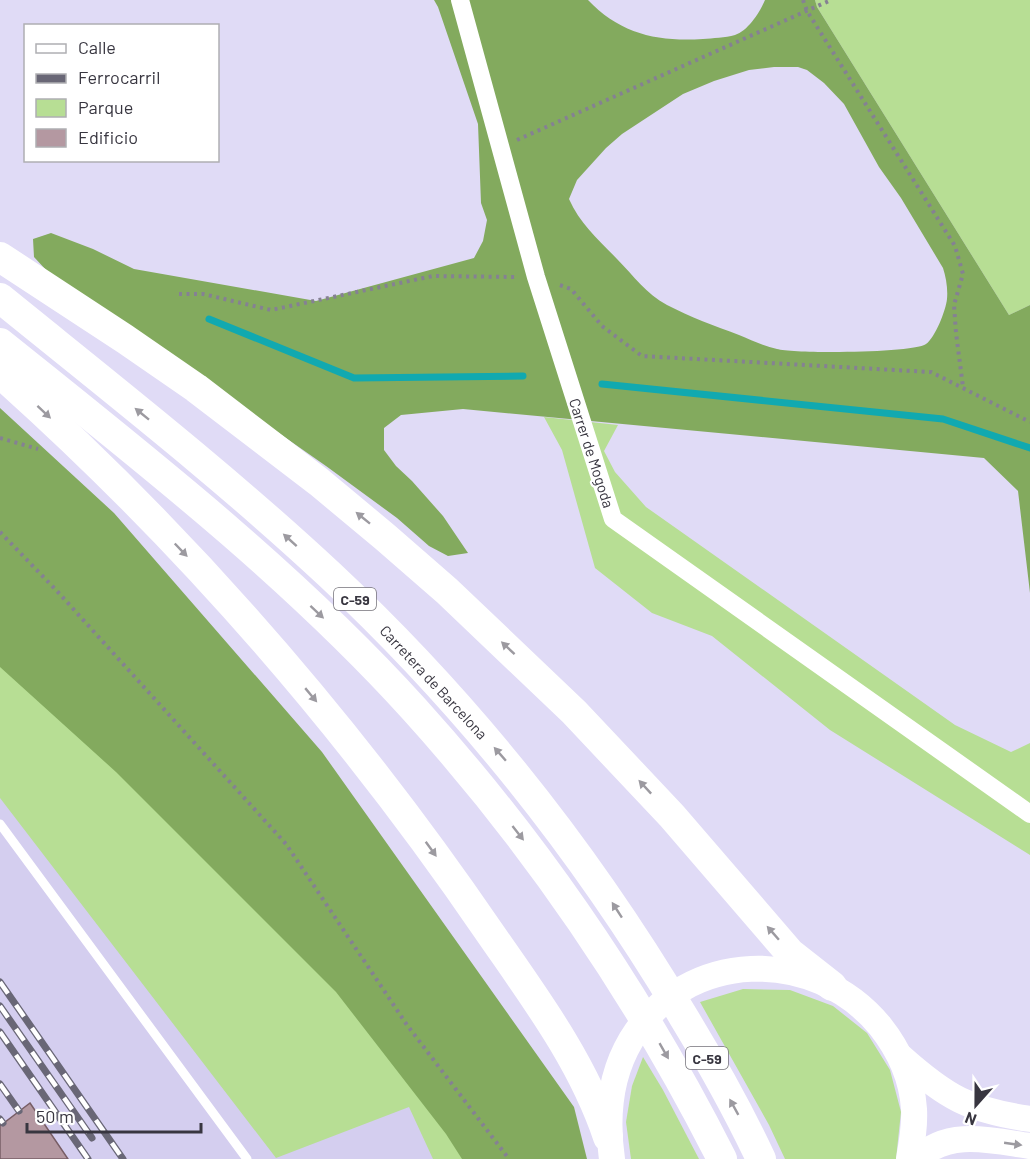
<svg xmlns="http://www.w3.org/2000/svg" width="1030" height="1159" font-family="Barlow,sans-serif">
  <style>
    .built { fill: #d4ceef }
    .green { fill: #b7de94 }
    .forest { fill: #83aa5e; fill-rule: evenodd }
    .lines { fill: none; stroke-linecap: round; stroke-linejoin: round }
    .stream { stroke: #11a9b0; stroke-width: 7 }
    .building { fill: #b498a1; stroke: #775d65; stroke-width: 1.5 }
    .path { stroke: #858193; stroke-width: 4; stroke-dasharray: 3 4.5; stroke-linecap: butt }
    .service { stroke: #fff; stroke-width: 9 }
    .minor { stroke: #fff; stroke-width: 18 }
    .secondary { stroke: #fff; stroke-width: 26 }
    .trunk { stroke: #fff; stroke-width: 30 }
    .rail-casing { stroke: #696776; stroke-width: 7 }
    .rail { stroke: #fff; stroke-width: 4.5; stroke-dasharray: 14; stroke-linecap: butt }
    .oneway { fill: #9c9aa0 }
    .labels { text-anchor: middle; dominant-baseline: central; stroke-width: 4.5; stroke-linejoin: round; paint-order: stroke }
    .shield { fill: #fff; stroke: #747279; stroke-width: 1.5 }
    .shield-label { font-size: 14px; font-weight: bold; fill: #383640 }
    .street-label { font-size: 15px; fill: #383640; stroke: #fff }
  </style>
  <rect width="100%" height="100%" fill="#e0dbf6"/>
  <polygon class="built" points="0,656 473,1159 0,1159"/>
  <g class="green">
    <polygon points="815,0 1030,0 1030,305 1009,315 817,7"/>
    <polygon points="544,417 618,425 604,451 615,472 646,507 955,725 1011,752 1030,743 1030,855 830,730 712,636 652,613 595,568 562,450"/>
    <polygon points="0,656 404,1057 473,1159 433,1159 409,1107 276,1158 0,798"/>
    <polygon points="743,989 790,990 833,1006 867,1033 890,1070 901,1112 896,1159 785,1159 769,1125 700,1002"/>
    <polygon points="643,1057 663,1090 699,1159 631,1159 626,1122 632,1086"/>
  </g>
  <g class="forest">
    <path d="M434,0h154c32,34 70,42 115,39 10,-1 22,-1 32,-4 13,-4 25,-23 30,-35h50l2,7 192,308 21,-10v288l-12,-102 -34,-33 -521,-49 -62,6 -17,13v22l12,16 16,15 31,35 25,37 -20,3 -19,-10 -32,-28 -71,-52 -279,-195 -13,-14 -1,-18 18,-6 42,16 41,20 182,32 158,-43 9,-17 4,-21 -6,-17 -3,-79 -40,-117zM774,67h24l9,3 17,13 20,21 35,63 22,31 42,70c3,9 5,21 4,31 -1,11 -12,39 -21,45 -12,9 -131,10 -149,5 -13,-3 -26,-9 -38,-14 -24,-9 -49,-18 -72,-30 -21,-11 -33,-29 -50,-46 -18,-19 -37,-35 -48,-60l8,-19 29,-32 16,-14 32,-21 29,-19 31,-13 35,-11z"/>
    <polygon points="0,408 114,513 322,752 574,1107 587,1159 462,1159 446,1134 336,992 116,772 0,667"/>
  </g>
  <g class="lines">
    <g class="stream">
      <polyline points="209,319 354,378 523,376"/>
      <polyline points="602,384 943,419 1030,448"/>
    </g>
  </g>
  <polygon class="building" points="30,1103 68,1159 0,1159 0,1126"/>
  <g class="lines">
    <g class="path">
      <polyline points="803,0 807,11 955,246 963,274 954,305 956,333 963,387"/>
      <polyline points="517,140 831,0"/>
      <polyline points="560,285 571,289 602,326 642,356 931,372 1030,422"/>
      <polyline points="179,294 203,294 271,310 433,276 515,277"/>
      <polyline points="0,438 38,449"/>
      <polyline points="0,532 57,591 286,844 407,1025 509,1159"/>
    </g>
    <polyline class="service" points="0,824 247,1159"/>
    <polyline class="minor" points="460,0 536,277 613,519 1030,814"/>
    <g class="secondary">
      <path d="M901,1057c46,41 68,53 129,62"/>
      <path d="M612,1159c-6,-42 -3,-82 19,-119 54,-91 183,-94 249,-14 19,24 32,52 34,83 1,17 -2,33 -5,50"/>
      <path d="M918,1159c29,-31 76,-18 112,-13"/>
    </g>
    <g class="trunk">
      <polyline points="0,257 125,339 196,388 319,482 385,537 447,591 574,712 672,816 790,953 832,986"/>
      <path d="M0,298c111,90 225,179 330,277 139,130 256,278 353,441 28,46 55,94 78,143"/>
      <path d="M0,343c142,114 291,230 414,366 123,136 225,286 308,450"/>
      <path d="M0,373c185,165 350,355 490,560 45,65 93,129 118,204"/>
    </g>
    <g class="rail-casing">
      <g id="rail">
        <polyline points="0,982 123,1159"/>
        <polyline points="0,1006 92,1138"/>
        <polyline points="0,1032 88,1159"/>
        <polyline points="0,1084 19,1111"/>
        <polyline points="0,1119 3,1123"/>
      </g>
    </g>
    <use href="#rail" class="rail"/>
  </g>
  <defs><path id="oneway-solid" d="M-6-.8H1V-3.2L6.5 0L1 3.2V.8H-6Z" transform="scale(1.5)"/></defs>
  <g class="oneway">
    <use href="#oneway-solid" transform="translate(44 412) rotate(43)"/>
    <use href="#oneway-solid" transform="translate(142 414) rotate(-141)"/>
    <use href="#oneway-solid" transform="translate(363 518) rotate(-141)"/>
    <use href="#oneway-solid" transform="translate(290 540) rotate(-138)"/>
    <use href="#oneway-solid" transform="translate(181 550) rotate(46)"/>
    <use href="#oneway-solid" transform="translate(317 612) rotate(43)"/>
    <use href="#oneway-solid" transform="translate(508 648) rotate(-137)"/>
    <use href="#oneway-solid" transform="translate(311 695) rotate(50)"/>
    <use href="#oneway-solid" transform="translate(500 754) rotate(-131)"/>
    <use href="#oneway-solid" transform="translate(645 787) rotate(-133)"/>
    <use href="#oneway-solid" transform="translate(518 833) rotate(52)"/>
    <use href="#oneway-solid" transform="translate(431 849) rotate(54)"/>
    <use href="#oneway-solid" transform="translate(617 910) rotate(-123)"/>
    <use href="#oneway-solid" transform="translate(773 933) rotate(-131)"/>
    <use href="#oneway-solid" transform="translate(664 1051) rotate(60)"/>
    <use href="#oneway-solid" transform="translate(734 1107) rotate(-119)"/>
    <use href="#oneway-solid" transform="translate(1013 1144) rotate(8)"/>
  </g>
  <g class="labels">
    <g class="shield">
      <rect x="334" y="588" width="42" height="22" rx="4.5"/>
      <rect x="686" y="1047" width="42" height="22" rx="4.5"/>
    </g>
    <g class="shield-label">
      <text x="355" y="599">C-59</text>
      <text x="707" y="1058">C-59</text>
    </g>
    <g class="street-label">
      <text transform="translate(592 453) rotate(72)">Carrer de Mogoda</text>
      <text transform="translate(434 682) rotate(47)">Carretera de Barcelona</text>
    </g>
  </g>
  <rect x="24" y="24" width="195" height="138" fill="#ffffff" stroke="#afafb3" stroke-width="1.5"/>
  <rect x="36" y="44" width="30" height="9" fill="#ffffff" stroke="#afafb3" stroke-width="1.5"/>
  <text x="78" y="54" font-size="18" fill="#383640">Calle</text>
  <rect x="36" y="74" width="30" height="9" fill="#696776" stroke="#afafb3" stroke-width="1.5"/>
  <text x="78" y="84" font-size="18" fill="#383640">Ferrocarril</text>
  <rect x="36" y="99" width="30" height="18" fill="#b7de94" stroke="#afafb3" stroke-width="1.5"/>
  <text x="78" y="114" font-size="18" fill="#383640">Parque</text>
  <rect x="36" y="129" width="30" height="18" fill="#b498a1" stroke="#afafb3" stroke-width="1.5"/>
  <text x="78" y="144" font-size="18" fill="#383640">Edificio</text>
  <g transform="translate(976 1105) rotate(201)" stroke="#ffffff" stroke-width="4.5" paint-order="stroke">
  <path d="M0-4.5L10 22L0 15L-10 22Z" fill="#383640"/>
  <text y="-9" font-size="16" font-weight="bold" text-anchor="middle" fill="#383640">N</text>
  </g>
  <path d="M27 1123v9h174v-9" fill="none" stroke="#383640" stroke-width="3"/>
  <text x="36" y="1123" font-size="18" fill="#383640" stroke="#ffffff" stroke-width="4.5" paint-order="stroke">50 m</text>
</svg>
